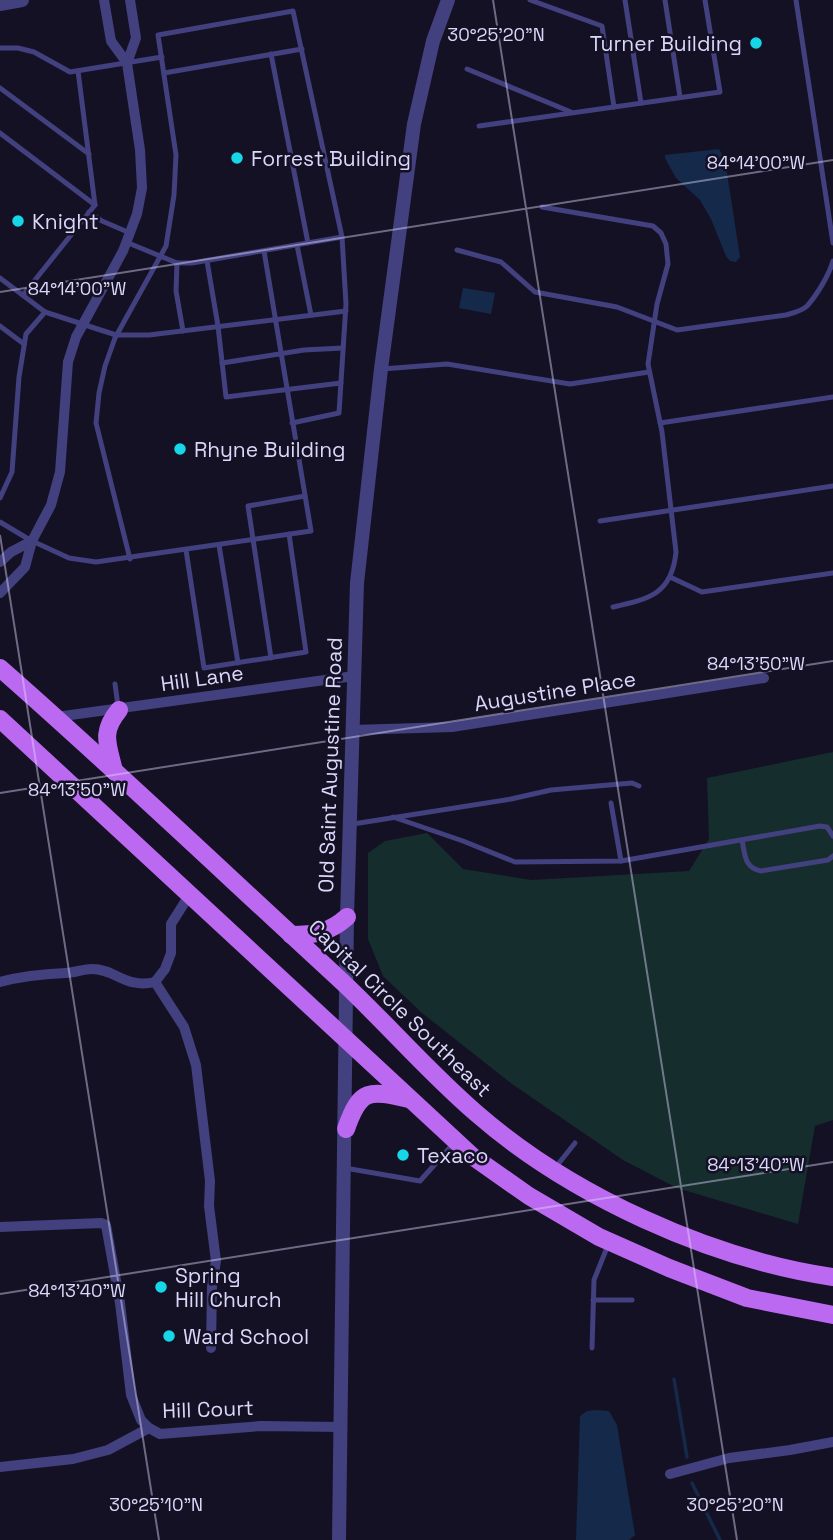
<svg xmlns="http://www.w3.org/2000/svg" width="833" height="1540" font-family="'Space Grotesk',sans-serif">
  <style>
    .green { fill: #152d2c }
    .water { fill: #152a4a }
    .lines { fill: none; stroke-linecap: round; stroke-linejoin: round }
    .stream { stroke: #152a4a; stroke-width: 3.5 }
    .service { stroke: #42407e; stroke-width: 5 }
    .minor { stroke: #42407e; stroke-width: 10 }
    .tertiary { stroke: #42407e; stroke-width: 14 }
    .primary { stroke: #bc69f1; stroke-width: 18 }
    .ticks { fill: none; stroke: #dbd7fb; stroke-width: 2; stroke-opacity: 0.45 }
    .poi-dot { fill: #16d6e8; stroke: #141124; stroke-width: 2.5 }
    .labels { text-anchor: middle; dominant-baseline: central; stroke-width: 5; stroke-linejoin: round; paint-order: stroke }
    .poi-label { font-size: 21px; fill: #dbd7fb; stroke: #141124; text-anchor: start }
    .street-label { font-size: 21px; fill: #dbd7fb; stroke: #141124 }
    .ticks-label { font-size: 18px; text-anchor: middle; fill: #dbd7fb; stroke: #141124; stroke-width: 5; stroke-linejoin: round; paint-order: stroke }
  </style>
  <rect width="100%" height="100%" fill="#141124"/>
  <polygon class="green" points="833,752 833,1120 815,1126 798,1224 677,1188 623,1160 512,1084 422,1013 383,976 368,939 368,853 385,841 427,833 463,869 531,880 689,871 709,839 707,778"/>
  <g class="water">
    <polygon points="719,149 725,160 740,257 736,262 730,261 726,256 711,219 700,200 676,178 665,158 665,155"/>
    <polygon points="463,288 495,293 491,314 459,308"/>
    <polygon points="597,1410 609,1411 617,1425 635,1535 629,1540 576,1540 580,1416 587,1411"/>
  </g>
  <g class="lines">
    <g class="stream">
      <polyline points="674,1379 687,1457"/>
      <polyline points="692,1483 720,1540"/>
    </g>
    <g class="service">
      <polyline points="530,0 602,26 614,107"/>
      <polyline points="625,0 641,103"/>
      <polyline points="665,0 680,97"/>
      <polyline points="796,0 833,243"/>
      <polyline points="0,48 18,48 34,52 70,72 162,57"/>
      <polyline points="271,54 308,243"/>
      <polyline points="467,69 571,112"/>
      <polyline points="164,73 302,49"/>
      <polyline points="0,88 89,154"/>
      <polyline points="479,126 720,92 705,0"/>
      <polyline points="0,133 95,205"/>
      <path d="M542,207l111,19 8,7 5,11 2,20 -11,40 -9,60 14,68 14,120c-4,42 -27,47 -63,55"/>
      <polyline points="89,212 102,221 130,233"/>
      <polyline points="126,242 177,263 192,263 342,237"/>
      <polyline points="297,245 311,315"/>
      <path d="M457,250l44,12 34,30 82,15 60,23 109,-15c7,-2 16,-4 21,-9 10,-11 22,-31 26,-45"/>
      <polyline points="207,261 218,326 226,397 341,383"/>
      <polyline points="177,263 176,291 183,331"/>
      <polyline points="0,278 45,312 116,335 149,335 346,311"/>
      <polyline points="23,295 95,205 78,71"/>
      <polyline points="0,326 24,344"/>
      <polyline points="222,363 304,350 343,348"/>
      <polyline points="382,369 447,364 570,384 649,372"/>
      <polyline points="660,423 833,397"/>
      <polyline points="0,498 12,472 19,377 26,334 45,312"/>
      <polyline points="600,521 833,486"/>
      <polyline points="0,522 30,540 69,558 96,562 311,531 264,251"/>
      <polyline points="219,545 238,663"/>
      <polyline points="186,550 204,668 306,652 289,534"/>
      <polyline points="130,559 96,423 99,393 105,366 115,338 166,246 174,195 176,155 158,35 293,11 342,237 346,304 339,413 292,423"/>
      <polyline points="670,577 702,592 833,573"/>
      <polyline points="271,658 248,506 305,496"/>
      <polyline points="115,684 118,706"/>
      <polyline points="611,803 621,861"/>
      <polyline points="393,817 463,841 515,862 621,861 820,826 827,827 833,836"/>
      <polyline points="353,824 511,799 551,790 632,783 639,786"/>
      <path d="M742,840c3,14 2,28 19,31l67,-11 5,-4"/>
      <polyline points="345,1168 420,1181 454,1143"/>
      <polyline points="555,1168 575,1143"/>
      <polyline points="593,1300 632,1300"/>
      <polyline points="592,1348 594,1280 608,1245"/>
    </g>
    <g class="minor">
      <polyline points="127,63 136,38 130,0"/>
      <polyline points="0,562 11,552 32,541"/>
      <polyline points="0,593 25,567 32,541 51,505 60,472 68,362 76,337 123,251 137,214 142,188 140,150 127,63 111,41 104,0"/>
      <polyline points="56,717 354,676"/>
      <polyline points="352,730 452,727 764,678"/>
      <path d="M0,982c22,-6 42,-8 65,-9 9,0 18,-4 27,-4 24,0 33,20 63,13"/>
      <polyline points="155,982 184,1027 196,1065 210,1181 209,1206 216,1261 212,1286 211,1348"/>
      <polyline points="155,982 165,969 171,953 171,924 190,894"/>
      <polyline points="0,1227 101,1223 106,1225 120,1303 131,1395 141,1420 149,1428 160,1434 261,1426 341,1427"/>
      <polyline points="0,1467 73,1459 108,1450 149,1428"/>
      <polyline points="670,1474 729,1458 790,1450 833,1442"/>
    </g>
    <g class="tertiary">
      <polyline points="0,4 22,0"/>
      <polyline points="339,1540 347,917 357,583 381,369 414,124 433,41 448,0"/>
    </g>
    <g class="primary">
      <path d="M0,668c114,100 224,205 336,308 48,44 90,94 140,137 94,82 234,146 357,164"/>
      <polyline points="0,719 472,1156 529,1196 599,1237 669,1268 747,1298 833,1315"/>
      <path d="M114,771c-6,-27 -14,-38 5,-61"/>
      <path d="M291,935c23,0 38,-2 56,-18"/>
      <path d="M346,1129c14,-41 23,-39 63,-30"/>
    </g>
  </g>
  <path class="ticks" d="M493,0l244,1540M0,292l833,-132M0,535l159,1005M0,793l833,-132M0,1294l833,-132"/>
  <g class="poi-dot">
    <circle cx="756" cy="43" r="7"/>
    <circle cx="237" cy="158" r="7"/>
    <circle cx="18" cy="221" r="7"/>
    <circle cx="180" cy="449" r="7"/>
    <circle cx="403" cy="1155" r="7"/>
    <circle cx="161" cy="1287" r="7"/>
    <circle cx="169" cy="1336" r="7"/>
  </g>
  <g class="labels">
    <g class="poi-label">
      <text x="742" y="43" text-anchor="end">Turner Building</text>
      <text x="251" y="158">Forrest Building</text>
      <text x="32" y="221">Knight</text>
      <text x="194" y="449">Rhyne Building</text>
      <text x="417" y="1155">Texaco</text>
      <text x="175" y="1275">Spring<tspan x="175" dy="24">Hill Church</tspan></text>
      <text x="183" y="1336">Ward School</text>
    </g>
    <g class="street-label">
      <text transform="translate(202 678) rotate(-8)">Hill Lane</text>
      <text transform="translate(555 691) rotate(-9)">Augustine Place</text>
      <text transform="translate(330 765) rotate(-88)">Old Saint Augustine Road</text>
      <text transform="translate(400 1008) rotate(44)">Capital Circle Southeast</text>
      <text transform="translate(208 1409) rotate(-2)">Hill Court</text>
    </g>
  </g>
  <g class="ticks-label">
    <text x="496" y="41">30°25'20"N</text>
    <text x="756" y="169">84°14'00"W</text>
    <text x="77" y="295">84°14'00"W</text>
    <text x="756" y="670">84°13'50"W</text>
    <text x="77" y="796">84°13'50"W</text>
    <text x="756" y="1171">84°13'40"W</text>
    <text x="77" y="1297">84°13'40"W</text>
    <text x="156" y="1511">30°25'10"N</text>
    <text x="735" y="1511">30°25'20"N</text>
  </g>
</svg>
